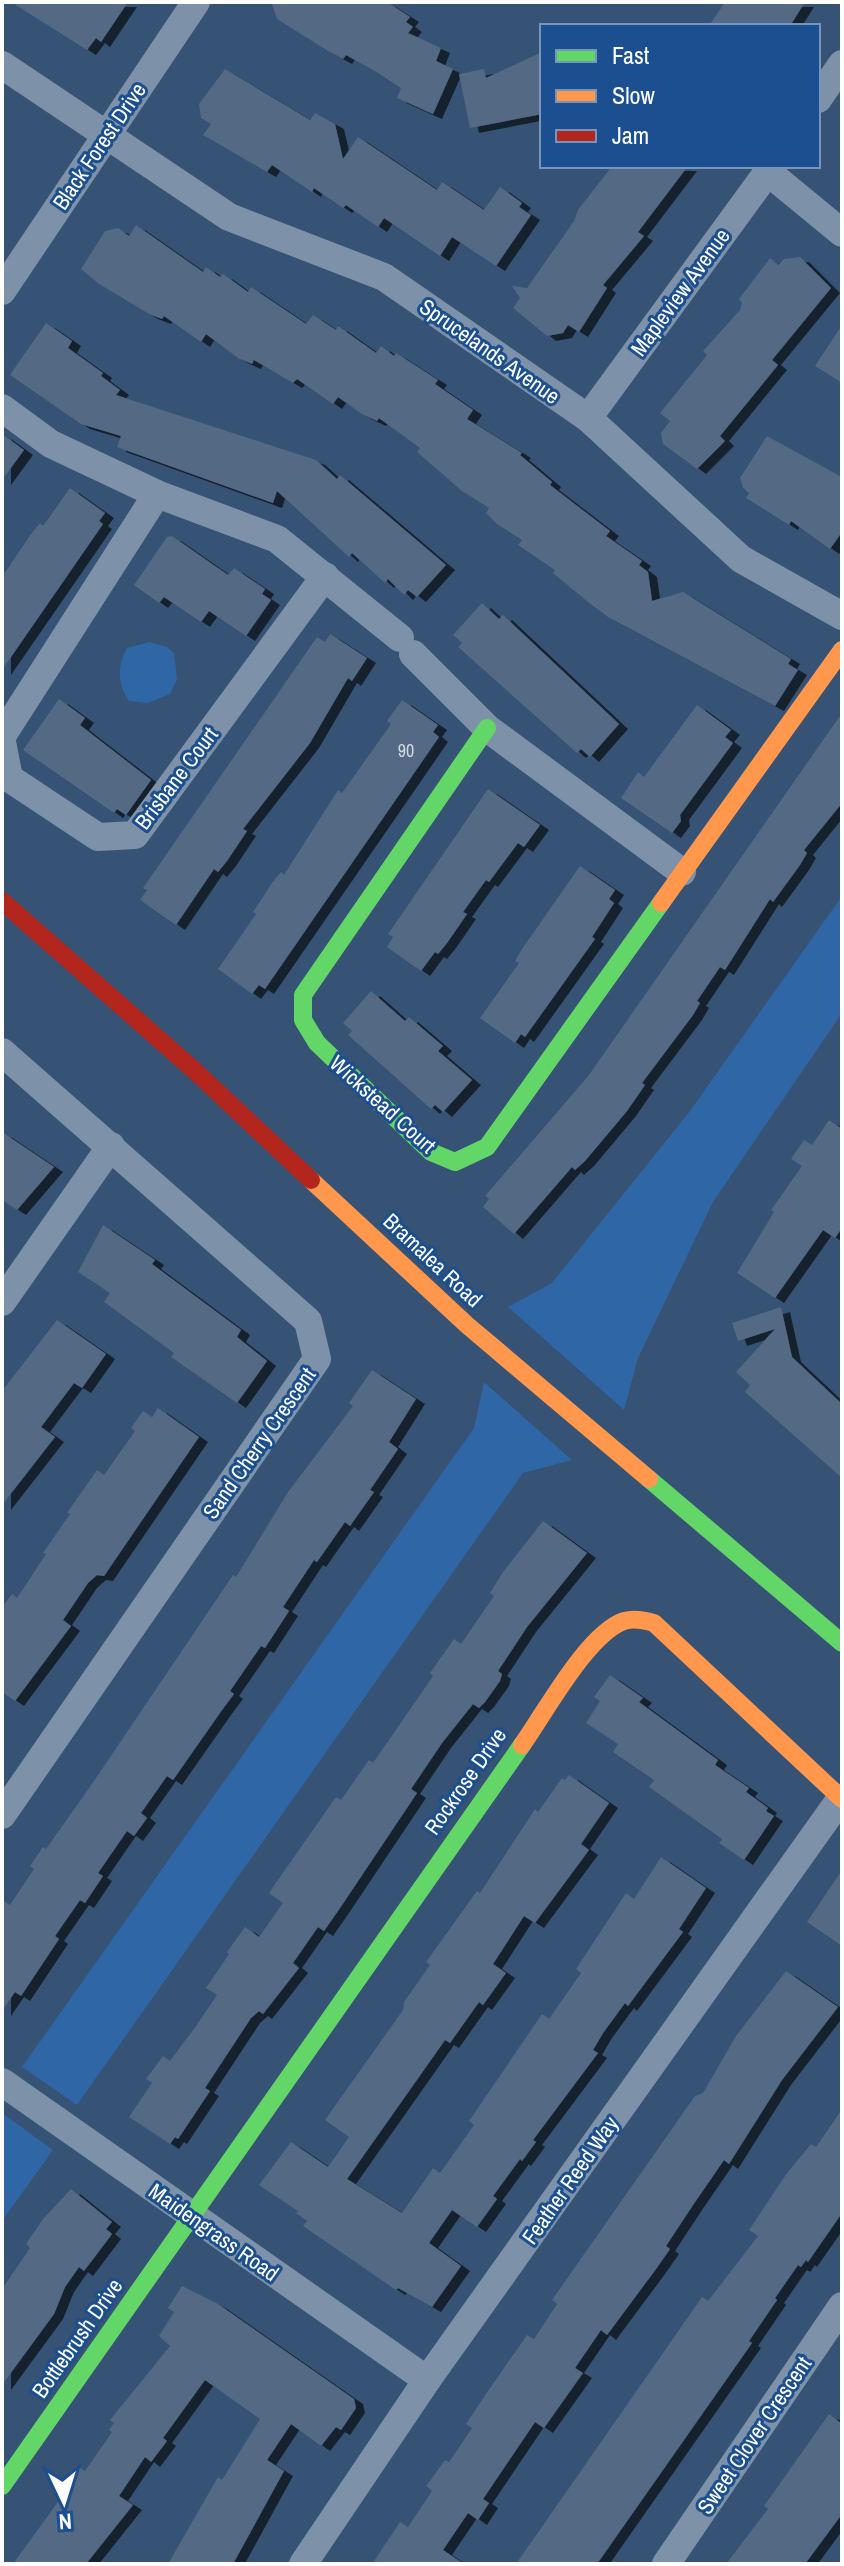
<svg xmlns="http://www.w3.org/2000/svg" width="844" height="2566" font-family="'Archivo Narrow',sans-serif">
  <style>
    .green { fill: #2f66a5 }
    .building { fill: #526984; filter: url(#shadow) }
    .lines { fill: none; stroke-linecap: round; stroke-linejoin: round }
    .street { stroke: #7d92a8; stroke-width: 28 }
    .fast { stroke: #63d668; stroke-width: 18 }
    .slow { stroke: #ff974d; stroke-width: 18 }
    .jam { stroke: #b3261e; stroke-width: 18 }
    .labels { text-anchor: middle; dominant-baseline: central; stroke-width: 6; stroke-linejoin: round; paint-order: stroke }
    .number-label { font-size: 18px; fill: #d4dae0 }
    .street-label { font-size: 22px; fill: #fff; stroke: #1b4f8f }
  </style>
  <defs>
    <filter id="shadow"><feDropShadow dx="9" dy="5" stdDeviation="0" flood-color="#0009"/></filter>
  </defs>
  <rect width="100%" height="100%" fill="#365274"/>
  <g class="green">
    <path d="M149,642l18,5 7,6 3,26 -7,15 -22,9 -19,-2c-12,-18 -12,-35 -2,-53z"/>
    <polygon points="842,896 842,1013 713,1202 638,1358 624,1410 508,1307 552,1283 690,1111"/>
    <polygon points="484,1382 572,1460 523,1473 77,2105 22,2067 474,1428"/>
    <polygon points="2,2113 53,2150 2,2221"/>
  </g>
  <g class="building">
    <polygon points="11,2 128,2 101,42 96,38 87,50"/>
    <polygon points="271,2 387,2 410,17 406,22 413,27 408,33 441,48 436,61 453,69 433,114 397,98 401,88 378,73 346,55 343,59 328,51 277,19"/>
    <polygon points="725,2 805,2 790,26 709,26"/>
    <polygon points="542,52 542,114 470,128 459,74 484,69 486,78"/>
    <polygon points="225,69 310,120 315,113 335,124 343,159 358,137 437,190 442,182 484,210 500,187 522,203 519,207 531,215 496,266 452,237 440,256 384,218 378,227 346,205 343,208 314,188 312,192 272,165 267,172 203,135 211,124 201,118 199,104"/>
    <polygon points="612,166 688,166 638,232 644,236 603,285 607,288 579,332 568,325 563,333 547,336 513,308 520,298 512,286 527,288 574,221 578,210"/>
    <polygon points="136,225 203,272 206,267 220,277 223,274 248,292 251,287 306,324 313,315 336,330 338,326 376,353 381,346 394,356 396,353 438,380 435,384 473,410 467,419 522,453 520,455 552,482 550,485 610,531 606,536 642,561 639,565 648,572 652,601 683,592 791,659 788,664 798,670 775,706 608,617 588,602 553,573 555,570 518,545 522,540 497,524 486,513 489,508 462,491 417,452 420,448 379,418 377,421 362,414 338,397 333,404 297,379 293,383 254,360 252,364 238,358 206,334 201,342 164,316 162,319 149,314 99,284 81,269 105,231 118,228 129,236"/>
    <polygon points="800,257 831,288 772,360 778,365 720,436 725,441 697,469 663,444 661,433 670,421 660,413 707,355 703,351 740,310 742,303 739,299 770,258 778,265 784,259"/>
    <polygon points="46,323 72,341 68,348 103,373 101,376 120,390 116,395 316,460 337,479 340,475 446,565 417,597 408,590 404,595 388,579 385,583 352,553 349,557 277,491 273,503 117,447 121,436 81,424 10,375"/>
    <polygon points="842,325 842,383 815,366"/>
    <polygon points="2,434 24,450 2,480"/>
    <polygon points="767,436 842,477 842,532 830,549 791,521 789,525 746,498 749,493 743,488 740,478"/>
    <polygon points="70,488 105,513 99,521 103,524 2,670 2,577 31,534 40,523 43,526"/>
    <polygon points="172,536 228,575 234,568 265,589 262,594 271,600 246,636 209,611 201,622 164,597 159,603 134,585 167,537"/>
    <polygon points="482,603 499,619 503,615 619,724 590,757 581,749 577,753 458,647 462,643 453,635"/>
    <polygon points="330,634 367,658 352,681 348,678 310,743 243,829 247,831 227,861 218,872 214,869 176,925 140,900 147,890 143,888 317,637 325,642"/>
    <polygon points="59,699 85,718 80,725 151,780 126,815 117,809 114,813 23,750"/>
    <polygon points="402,700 438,725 433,732 439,737 265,989 259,985 252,994 218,969 256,914 253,912 272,883 281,872 284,875 338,790 342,793 391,724 387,721"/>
    <polygon points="697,705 731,730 725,737 733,743 680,815 681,821 672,833 621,798 638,772 644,777"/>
    <polygon points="842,713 842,803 804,850 807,853 800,865 773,902 770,899 725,970 720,967 697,1001 700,1003 693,1015 642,1083 645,1085 627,1111 585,1161 575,1170 572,1167 514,1234 483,1207 489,1199 485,1196 589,1075"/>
    <polygon points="488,789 540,825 524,847 518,843 489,882 486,880 463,912 467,914 447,943 438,954 435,952 421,971 387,947 393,937 388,934"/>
    <polygon points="580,866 615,890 609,899 614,903 592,937 595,939 525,1037 521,1034 515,1043 480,1018 519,963 515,961 522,949"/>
    <polygon points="371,991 405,1021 409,1017 443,1046 438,1051 472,1080 443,1112 435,1105 431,1109 348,1035 352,1031 343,1023"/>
    <polygon points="829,1120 842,1129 842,1228 835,1238 823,1230 775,1298 737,1273 774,1212 771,1210 802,1166 791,1159 804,1140 812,1145"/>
    <polygon points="2,1132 54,1167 17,1210 2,1200"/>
    <polygon points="103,1225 155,1260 152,1264 241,1330 237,1337 267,1361 237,1403 171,1357 174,1353 104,1302 110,1293 78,1272"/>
    <polygon points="781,1307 792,1357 842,1404 842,1478 745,1392 750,1385 736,1372 775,1329 738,1341 732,1323"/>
    <polygon points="57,1320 106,1354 82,1388 74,1383 41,1427 55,1437 2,1505 2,1391"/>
    <polygon points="372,1370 416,1399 389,1442 398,1449 370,1490 374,1492 350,1526 345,1522 317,1562 314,1560 283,1607 289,1611 265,1648 261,1646 230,1691 234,1694 222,1710 173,1780 167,1776 141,1813 147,1818 134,1836 127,1831 98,1873 103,1876 85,1903 80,1900 55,1936 59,1939 21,1996 15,1992 2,2011 2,1900 10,1905 34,1869 30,1866 43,1847 46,1849 94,1781 233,1575 236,1577 288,1492 353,1406 349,1403"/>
    <polygon points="158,1408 199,1437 104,1576 97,1575 88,1583 63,1620 71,1626 15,1701 2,1692 2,1607 12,1594 17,1598 46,1554 43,1553 70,1514 67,1513 97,1470 104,1475 135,1431 131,1428 143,1411 152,1417"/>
    <polygon points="543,1521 587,1553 527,1627 498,1671 502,1674 500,1681 485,1702 479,1708 473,1704 442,1743 411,1789 417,1793 340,1908 324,1931 318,1927 293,1963 299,1968 263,2014 259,2011 251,2018 205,2088 210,2091 178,2139 175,2137 170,2144 129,2117 152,2083 146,2079 163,2056 170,2061 196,2026 217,1995 206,1988 229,1954 227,1952 245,1927 259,1937 283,1903 269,1893 282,1874 336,1797 341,1800 369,1760 373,1763 433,1676 430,1673 454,1639 461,1644 494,1596 490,1593 503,1572"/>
    <polygon points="610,1675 643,1698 639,1702 718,1760 715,1765 749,1788 746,1792 768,1808 766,1811 774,1816 744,1860 719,1843 722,1839 649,1787 654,1780 613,1752 618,1744 586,1723 600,1701 594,1697"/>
    <polygon points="569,1775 609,1803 581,1844 589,1850 535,1923 524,1916 493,1964 506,1973 483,2005 479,2002 450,2043 445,2040 347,2179 402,2213 433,2168 440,2173 474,2125 469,2121 542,2014 549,2019 581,1973 576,1969 626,1893 634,1899 661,1857 706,1888 679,1929 683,1932 628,2006 625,2003 603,2033 593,2050 598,2053 533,2140 536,2142 522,2161 520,2159 493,2196 497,2199 477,2227 452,2210 429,2243 461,2266 432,2307 398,2288 396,2290 303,2226 307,2221 296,2213 298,2211 259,2185 291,2142 328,2167 349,2137 325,2120 403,2010 404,2002 430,1965 426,1962 477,1891 480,1893 535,1809 538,1812 562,1778 565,1780"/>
    <polygon points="842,1870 842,1946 807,1922"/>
    <polygon points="786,1971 838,2007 782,2080 729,2164 724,2160 693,2205 666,2246 670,2249 656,2269 607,2335 601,2330 575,2368 583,2373 544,2428 535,2422 483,2499 489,2503 478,2520 468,2513 443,2550 464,2564 372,2564 400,2522 408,2527 432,2491 426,2486 445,2460 449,2462 472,2428 466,2424 490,2388 527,2335 534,2339 557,2304 552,2300 695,2096 703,2093 736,2036"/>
    <polygon points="842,2109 842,2213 808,2262 806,2260 801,2267 798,2265 775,2298 777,2300 749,2341 752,2343 597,2564 516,2564 702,2297 708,2301 758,2236 749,2230 787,2173 811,2144 816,2147"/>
    <polygon points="71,2189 112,2222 106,2229 112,2234 84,2271 79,2267 65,2287 54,2314 2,2385 2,2289 30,2248 26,2244 43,2219"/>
    <polygon points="182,2286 218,2304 354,2399 356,2408 341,2430 336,2427 321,2446 291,2424 267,2460 284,2471 233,2564 168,2564 218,2477 222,2480 260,2419 205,2380 163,2438 167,2441 151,2462 145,2457 119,2496 133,2505 86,2564 13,2564 68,2488 64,2485 77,2466 85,2471 112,2432 109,2430 114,2423 110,2420 170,2346 159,2336 174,2312 168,2308"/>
    <polygon points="829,2414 842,2424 842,2514 805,2564 726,2564 768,2509 764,2506"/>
  </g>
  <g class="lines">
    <g class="street">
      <polyline points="2,65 229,217 384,277 588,418 741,559 842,616"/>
      <polyline points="818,99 842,64"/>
      <polyline points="768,172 842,233"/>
      <polyline points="2,291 196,2"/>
      <polyline points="2,408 51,444 157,494 277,539 400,638"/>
      <polyline points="588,418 772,166"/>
      <polyline points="413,654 487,728 682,872"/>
      <polyline points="2,736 157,494"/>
      <polyline points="2,742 9,778 98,837 135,835 325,576"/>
      <polyline points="2,1052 308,1321 317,1359 2,1815"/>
      <polyline points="2,1302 111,1146"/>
      <polyline points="2,2082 427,2380"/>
      <polyline points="303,2564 427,2380 841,1798"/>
      <polyline points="666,2564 842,2306"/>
    </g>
    <g class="fast">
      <polyline points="487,728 303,995 303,1020 317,1043 431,1152 455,1162 487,1147 661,903"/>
      <polyline points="649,1479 842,1643"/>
      <polyline points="2,2486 522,1745"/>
    </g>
    <g class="slow">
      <polyline points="661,903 842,650"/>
      <polyline points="311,1180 467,1325 649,1479"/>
      <path d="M522,1745c23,-32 65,-111 102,-124 10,-3 20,-1 30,2l188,176"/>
    </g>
    <polyline class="jam" points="2,901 195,1071 311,1180"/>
  </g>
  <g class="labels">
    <g class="number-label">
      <text x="406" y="750">90</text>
    </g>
    <g class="street-label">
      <text transform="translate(99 146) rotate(-56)">Black Forest Drive</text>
      <text transform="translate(680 292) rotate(-54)">Mapleview Avenue</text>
      <text transform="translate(490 351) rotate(35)">Sprucelands Avenue</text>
      <text transform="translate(176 778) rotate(-53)">Brisbane Court</text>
      <text transform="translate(383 1104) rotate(42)">Wickstead Court</text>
      <text transform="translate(433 1260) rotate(43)">Bramalea Road</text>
      <text transform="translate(259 1443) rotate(-55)">Sand Cherry Crescent</text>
      <text transform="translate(465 1781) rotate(-55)">Rockrose Drive</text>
      <text transform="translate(570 2180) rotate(-55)">Feather Reed Way</text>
      <text transform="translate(214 2232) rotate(35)">Maidengrass Road</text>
      <text transform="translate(77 2338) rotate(-55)">Bottlebrush Drive</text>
      <text transform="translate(754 2435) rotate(-56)">Sweet Clover Crescent</text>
    </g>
  </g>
  <rect width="844" height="2566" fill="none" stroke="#ffffff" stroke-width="8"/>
  <rect x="540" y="24" width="280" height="144" fill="#1b4f8f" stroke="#7695bc" stroke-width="2"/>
  <rect x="556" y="50" width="40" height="12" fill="#63d668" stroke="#7695bc" stroke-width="2"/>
  <text x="612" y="64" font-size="24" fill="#ffffff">Fast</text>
  <rect x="556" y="90" width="40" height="12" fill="#ff974d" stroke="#7695bc" stroke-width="2"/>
  <text x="612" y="104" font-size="24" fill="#ffffff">Slow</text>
  <rect x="556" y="130" width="40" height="12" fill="#b3261e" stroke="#7695bc" stroke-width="2"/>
  <text x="612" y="144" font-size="24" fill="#ffffff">Jam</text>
  <g transform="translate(64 2502) rotate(176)" stroke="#1b4f8f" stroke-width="6" paint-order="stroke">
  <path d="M0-6L14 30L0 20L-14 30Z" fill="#ffffff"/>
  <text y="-12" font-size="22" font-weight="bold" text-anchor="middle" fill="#ffffff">N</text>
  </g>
</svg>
